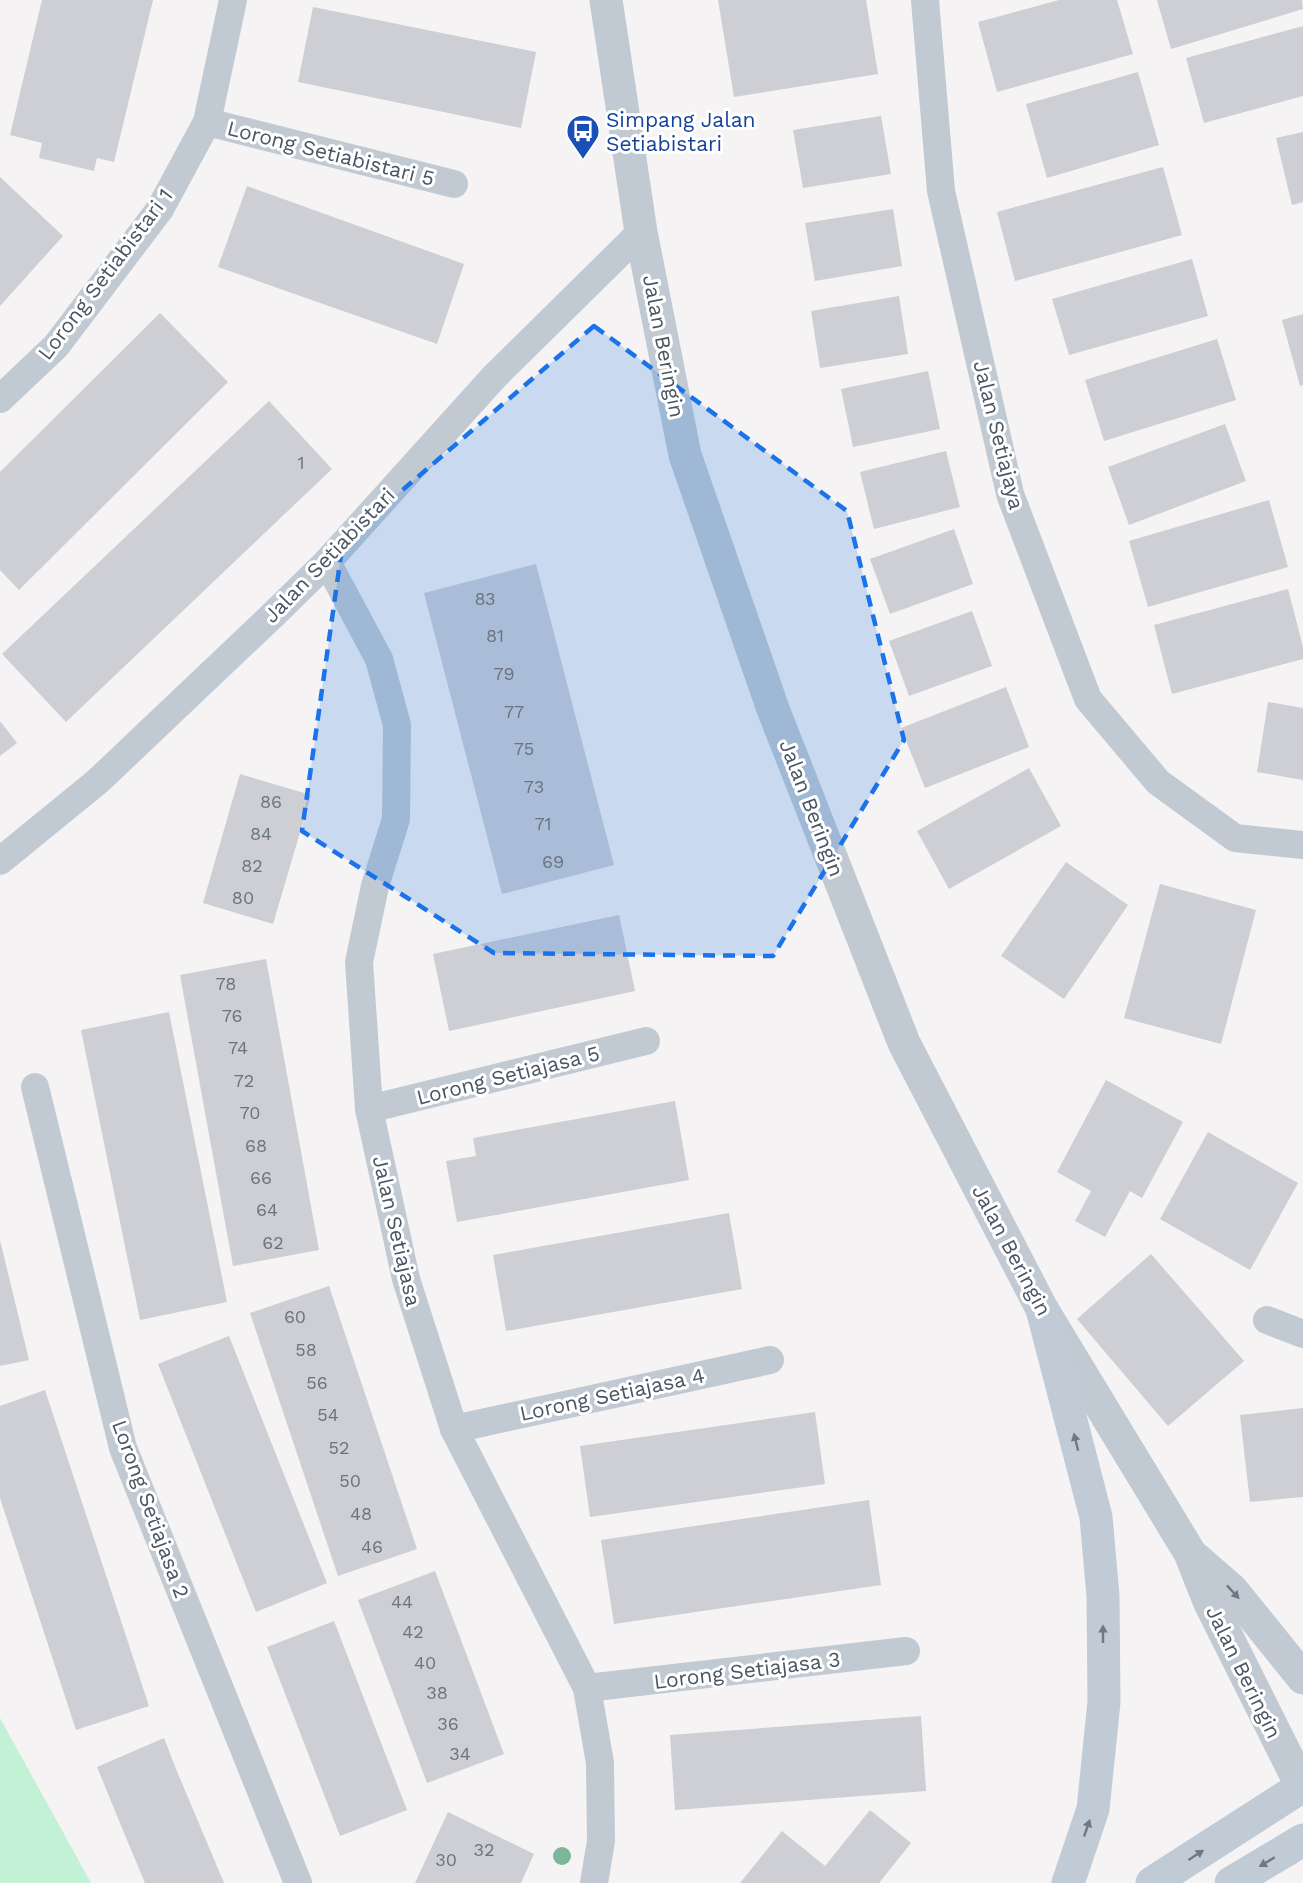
<svg xmlns="http://www.w3.org/2000/svg" width="1303" height="1883" font-family="'Work Sans',sans-serif">
  <style>
    .green { fill: #c3f1d5 }
    .building { fill: #cdcfd5 }
    .lines { fill: none; stroke-linecap: round; stroke-linejoin: round }
    .minor { stroke: #c1cad2; stroke-width: 28 }
    .tertiary { stroke: #c1cad2; stroke-width: 33 }
    .secondary { stroke: #c1cbd6; stroke-width: 33 }
    .tree { fill: #7bb799 }
    .oneway { fill: #6e7984 }
    .oneway2 { fill: #6e7983 }
    .marked { fill: #1a73e8; fill-opacity: 0.2; stroke: #1a73e8; stroke-width: 4.5; stroke-dasharray: 12 8; stroke-linejoin: round }
    .labels { text-anchor: middle; dominant-baseline: central; stroke-width: 6; stroke-linejoin: round; paint-order: stroke }
    .number-label { font-size: 18px; fill: #6b747e }
    .transit-label { font-size: 21px; fill: #164399; stroke: #fff; text-anchor: start }
    .street-label { font-size: 21px; fill: #4a5661; stroke: #fff }
  </style>
  <rect width="100%" height="100%" fill="#f5f3f3"/>
  <polygon class="green" points="0,1718 91,1883 0,1883"/>
  <g class="building">
    <polygon points="42,0 153,0 114,162 97,158 94,171 39,158 42,143 10,135"/>
    <polygon points="718,0 866,0 878,74 734,97"/>
    <polygon points="1059,0 1117,0 1133,54 997,92 978,22"/>
    <polygon points="1157,0 1302,0 1303,9 1171,49"/>
    <polygon points="313,7 536,52 521,128 298,82"/>
    <polygon points="1303,26 1303,96 1204,123 1186,58"/>
    <polygon points="1138,72 1159,145 1047,178 1026,104"/>
    <polygon points="881,116 891,174 803,188 793,130"/>
    <polygon points="1303,132 1303,202 1292,205 1276,138"/>
    <polygon points="1163,167 1182,235 1015,281 997,212"/>
    <polygon points="0,177 63,236 0,306"/>
    <polygon points="247,186 464,264 437,344 218,267"/>
    <polygon points="893,209 902,266 815,281 805,223"/>
    <polygon points="1192,259 1208,316 1069,355 1052,299"/>
    <polygon points="899,296 908,354 820,368 811,311"/>
    <polygon points="160,313 228,382 19,590 0,570 0,472"/>
    <polygon points="1303,314 1303,385 1300,386 1282,320"/>
    <polygon points="1217,339 1236,400 1104,441 1085,380"/>
    <polygon points="928,371 940,429 853,447 841,389"/>
    <polygon points="269,401 332,469 66,722 2,654"/>
    <polygon points="1225,424 1246,481 1129,525 1108,467"/>
    <polygon points="946,451 960,507 874,529 860,472"/>
    <polygon points="1269,500 1288,567 1148,607 1129,541"/>
    <polygon points="954,529 973,584 890,614 870,559"/>
    <polygon points="536,564 614,865 502,894 424,593"/>
    <polygon points="1288,589 1303,647 1303,659 1172,694 1154,625"/>
    <polygon points="972,611 992,666 909,696 889,641"/>
    <polygon points="1006,687 1029,747 925,788 901,728"/>
    <polygon points="1268,702 1303,708 1303,780 1257,772"/>
    <polygon points="0,721 17,743 0,756"/>
    <polygon points="1029,768 1061,826 949,889 917,831"/>
    <polygon points="240,774 311,795 273,924 203,903"/>
    <polygon points="1066,862 1128,905 1064,999 1001,956"/>
    <polygon points="1160,884 1256,910 1221,1044 1124,1018"/>
    <polygon points="619,915 635,991 449,1031 433,954"/>
    <polygon points="266,959 319,1250 233,1266 180,975"/>
    <polygon points="169,1012 227,1302 140,1320 81,1030"/>
    <polygon points="1106,1080 1183,1122 1142,1198 1130,1191 1105,1237 1075,1221 1091,1191 1057,1172"/>
    <polygon points="675,1101 689,1180 457,1222 446,1161 476,1156 473,1138"/>
    <polygon points="1208,1132 1298,1183 1250,1270 1160,1219"/>
    <polygon points="729,1213 742,1289 506,1331 493,1255"/>
    <polygon points="0,1240 29,1360 0,1366"/>
    <polygon points="1151,1254 1244,1361 1168,1426 1077,1319"/>
    <polygon points="329,1286 417,1549 338,1576 250,1313"/>
    <polygon points="229,1336 327,1583 256,1612 158,1364"/>
    <polygon points="45,1390 149,1706 76,1730 0,1498 0,1406"/>
    <polygon points="1303,1408 1303,1497 1250,1502 1240,1415"/>
    <polygon points="815,1412 825,1484 590,1517 580,1446"/>
    <polygon points="869,1500 881,1585 614,1624 601,1540"/>
    <polygon points="435,1571 504,1754 427,1783 358,1600"/>
    <polygon points="334,1621 407,1810 340,1836 267,1647"/>
    <polygon points="921,1716 926,1791 675,1810 670,1735"/>
    <polygon points="164,1738 176,1769 224,1883 145,1883 122,1828 97,1767"/>
    <polygon points="870,1810 911,1843 879,1883 740,1883 782,1831 825,1866"/>
    <polygon points="448,1812 534,1854 521,1883 415,1883"/>
  </g>
  <g class="lines">
    <g class="minor">
      <polyline points="925,0 941,191 1010,494 1088,699 1158,782 1235,838 1303,845"/>
      <polyline points="207,122 454,184"/>
      <polyline points="0,399 56,346 160,209 207,122 233,0"/>
      <polyline points="327,562 379,659 397,725 396,819 375,886 359,962 369,1109 406,1279 454,1429 587,1688 600,1763 601,1841 594,1883"/>
      <polyline points="0,861 98,781 275,613 327,562 494,377 641,232"/>
      <polyline points="35,1087 123,1448 298,1883"/>
      <polyline points="369,1109 646,1041"/>
      <polyline points="1267,1320 1303,1334"/>
      <polyline points="454,1429 770,1360"/>
      <polyline points="587,1688 906,1651"/>
    </g>
    <g class="tertiary">
      <polyline points="606,0 641,232 685,455 773,709 904,1043 1042,1309 1190,1553 1209,1601 1302,1787"/>
      <polyline points="1195,1558 1232,1590 1303,1678"/>
    </g>
    <g class="secondary">
      <polyline points="1042,1309 1096,1517 1103,1596 1104,1702 1093,1809 1068,1883"/>
      <polyline points="1152,1883 1303,1786"/>
      <polyline points="1231,1883 1303,1840"/>
    </g>
  </g>
  <circle class="tree" cx="562" cy="1856" r="9"/>
  <defs><path id="oneway-solid" d="M-6-.8H1V-3.2L6.5 0L1 3.2V.8H-6Z" transform="scale(1.5)"/></defs>
  <g class="oneway">
    <use href="#oneway-solid" transform="translate(1076 1442) rotate(-104)"/>
    <use href="#oneway-solid" transform="translate(1103 1634) rotate(-90)"/>
    <use href="#oneway-solid" transform="translate(1087 1828) rotate(-71)"/>
    <use href="#oneway-solid" transform="translate(1196 1855) rotate(-33)"/>
    <use href="#oneway-solid" transform="translate(1267 1862) rotate(149)"/>
  </g>
  <use class="oneway2" href="#oneway-solid" transform="translate(1233 1592) rotate(47)"/>
  <path class="marked" d="M594,326l253,185 57,229 -131,216 -279,-3 -192,-122 41,-290z"/>
  <defs>
    <g id="bus-pin" transform="scale(1.725)"><path d="M0 17L-7.5 6A9.5 9.5 0 1 1 7.5 6Z" fill="#1a4fb4" stroke="#fff"/><path d="M-5-6H5V4H4V6H2V4H-2V6H-4V4H-5ZM-3.5-4V0h7V-4ZM-3.5 1.2v1.5H-2V1.2ZM2 1.2v1.5H3.5V1.2Z" fill="#fff"/></g>
  </defs>
  <g fill-rule="evenodd">
    <use href="#bus-pin" x="583" y="131"/>
  </g>
  <g class="labels">
    <g class="number-label">
      <text x="301" y="462">1</text>
      <text x="485" y="598">83</text>
      <text x="495" y="635">81</text>
      <text x="504" y="673">79</text>
      <text x="514" y="711">77</text>
      <text x="524" y="748">75</text>
      <text x="534" y="786">73</text>
      <text x="271" y="801">86</text>
      <text x="543" y="823">71</text>
      <text x="261" y="833">84</text>
      <text x="553" y="861">69</text>
      <text x="252" y="865">82</text>
      <text x="243" y="897">80</text>
      <text x="226" y="983">78</text>
      <text x="232" y="1015">76</text>
      <text x="238" y="1047">74</text>
      <text x="244" y="1080">72</text>
      <text x="250" y="1112">70</text>
      <text x="256" y="1145">68</text>
      <text x="261" y="1177">66</text>
      <text x="267" y="1209">64</text>
      <text x="273" y="1242">62</text>
      <text x="295" y="1316">60</text>
      <text x="306" y="1349">58</text>
      <text x="317" y="1382">56</text>
      <text x="328" y="1414">54</text>
      <text x="339" y="1447">52</text>
      <text x="350" y="1480">50</text>
      <text x="361" y="1513">48</text>
      <text x="372" y="1546">46</text>
      <text x="402" y="1601">44</text>
      <text x="413" y="1631">42</text>
      <text x="425" y="1662">40</text>
      <text x="437" y="1692">38</text>
      <text x="448" y="1723">36</text>
      <text x="460" y="1753">34</text>
      <text x="484" y="1849">32</text>
      <text x="446" y="1859">30</text>
    </g>
    <g class="transit-label">
      <text x="606" y="119">Simpang Jalan<tspan x="606" dy="24">Setiabistari</tspan></text>
    </g>
    <g class="street-label">
      <text transform="translate(331 153) rotate(14)">Lorong Setiabistari 5</text>
      <text transform="translate(105 274) rotate(-53)">Lorong Setiabistari 1</text>
      <text transform="translate(664 346) rotate(79)">Jalan Beringin</text>
      <text transform="translate(999 435) rotate(76)">Jalan Setiajaya</text>
      <text transform="translate(329 555) rotate(-46)">Jalan Setiabistari</text>
      <text transform="translate(812 808) rotate(69)">Jalan Beringin</text>
      <text transform="translate(508 1075) rotate(-14)">Lorong Setiajasa 5</text>
      <text transform="translate(397 1231) rotate(77)">Jalan Setiajasa</text>
      <text transform="translate(1012 1250) rotate(62)">Jalan Beringin</text>
      <text transform="translate(612 1394) rotate(-12)">Lorong Setiajasa 4</text>
      <text transform="translate(151 1509) rotate(70)">Lorong Setiajasa 2</text>
      <text transform="translate(747 1670) rotate(-7)">Lorong Setiajasa 3</text>
      <text transform="translate(1244 1672) rotate(64)">Jalan Beringin</text>
    </g>
  </g>
</svg>
